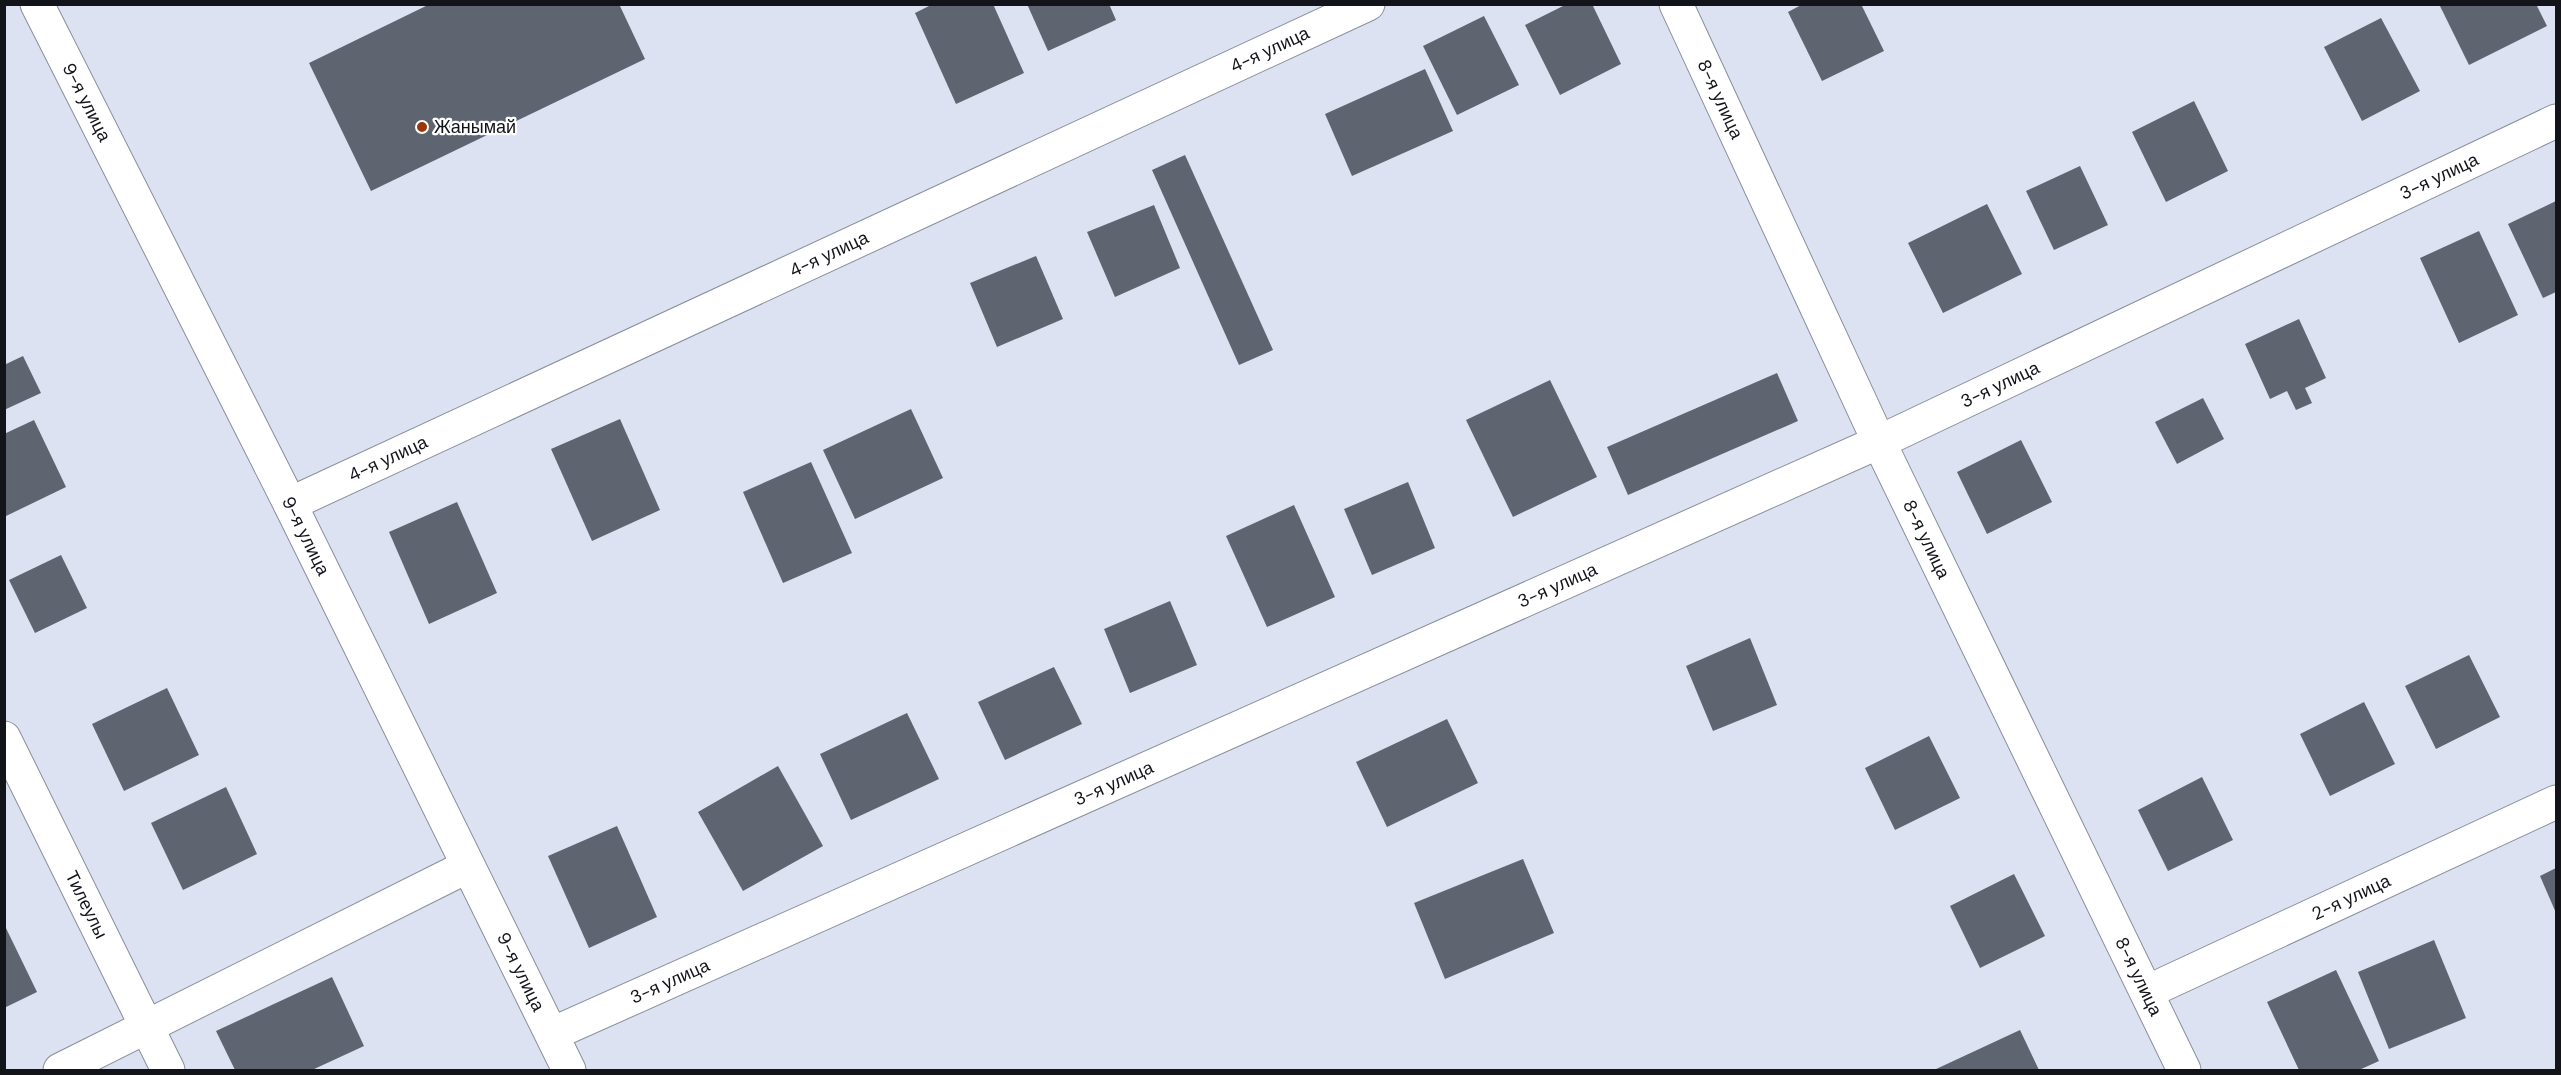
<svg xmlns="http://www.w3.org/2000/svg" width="2561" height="1075" font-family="'DM Sans',sans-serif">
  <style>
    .building { fill: #5f6471 }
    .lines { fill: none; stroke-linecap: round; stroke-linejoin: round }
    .minor-casing { stroke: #898e9d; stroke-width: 35 }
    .minor { stroke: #fff; stroke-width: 33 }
    .poi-dot { fill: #9c370b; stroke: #fff; stroke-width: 2 }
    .labels { text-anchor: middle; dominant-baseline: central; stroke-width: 4.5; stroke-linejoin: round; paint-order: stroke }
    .street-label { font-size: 18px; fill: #13141a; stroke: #fff }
    .poi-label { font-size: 18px; fill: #13141a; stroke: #fff; text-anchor: start }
  </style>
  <rect width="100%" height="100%" fill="#dce2f1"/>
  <g class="building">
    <polygon points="430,4 619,4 645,59 371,191 309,63"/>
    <polygon points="933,4 993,4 1024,73 956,104 915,13"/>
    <polygon points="1027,4 1109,4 1116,20 1048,51"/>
    <polygon points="1567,4 1592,4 1621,64 1560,95 1525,25"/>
    <polygon points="1803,4 1861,4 1884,51 1822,81 1788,12"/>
    <polygon points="2439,4 2536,4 2547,26 2469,65"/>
    <polygon points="1484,16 1519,85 1457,115 1423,46"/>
    <polygon points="2381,18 2420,91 2362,121 2324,47"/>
    <polygon points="1425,69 1453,131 1352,176 1325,114"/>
    <polygon points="2194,101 2228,171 2166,202 2132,132"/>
    <polygon points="1185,155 1273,350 1239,365 1152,170"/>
    <polygon points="2080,166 2108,225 2054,250 2026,191"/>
    <polygon points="2556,201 2556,292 2543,298 2508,224"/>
    <polygon points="1987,204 2022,274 1943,313 1908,243"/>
    <polygon points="1154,205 1180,268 1115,297 1087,232"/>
    <polygon points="2479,231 2518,315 2459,343 2420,258"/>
    <polygon points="1036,256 1063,319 997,347 970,283"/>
    <polygon points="2299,319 2326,378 2305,388 2312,403 2296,410 2287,391 2270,399 2245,344"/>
    <polygon points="23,356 41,393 4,410 4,365"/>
    <polygon points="1777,373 1798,421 1628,495 1607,447"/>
    <polygon points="1550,380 1597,477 1513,517 1466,420"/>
    <polygon points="2203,398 2224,439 2177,464 2155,422"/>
    <polygon points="911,409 943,478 855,519 823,450"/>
    <polygon points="620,419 660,510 592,541 551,449"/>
    <polygon points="34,420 66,487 4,517 4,434"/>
    <polygon points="2021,440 2052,502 1987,534 1957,472"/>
    <polygon points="811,462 852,553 783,583 743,492"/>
    <polygon points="1408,482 1435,548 1372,575 1344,509"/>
    <polygon points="457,502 497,593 429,624 389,532"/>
    <polygon points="1294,505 1335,597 1267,627 1226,536"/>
    <polygon points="61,555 87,608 35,633 9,580"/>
    <polygon points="1170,601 1197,665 1130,693 1104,629"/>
    <polygon points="1750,638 1777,705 1713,731 1686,666"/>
    <polygon points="2469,655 2500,717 2436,749 2405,686"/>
    <polygon points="1054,667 1082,724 1005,760 978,702"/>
    <polygon points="167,688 199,755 124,791 92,724"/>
    <polygon points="2364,702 2395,764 2330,796 2300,734"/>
    <polygon points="907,713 939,779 851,820 820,754"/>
    <polygon points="1447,719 1478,783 1387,827 1356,762"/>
    <polygon points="1929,736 1960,798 1895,830 1865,768"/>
    <polygon points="778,766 823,846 743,891 698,812"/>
    <polygon points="2202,777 2233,840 2168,871 2138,810"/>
    <polygon points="226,787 257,854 183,890 151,823"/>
    <polygon points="617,826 657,917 589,948 548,856"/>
    <polygon points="1523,859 1554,933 1445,979 1414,903"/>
    <polygon points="2556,868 2556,913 2540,876"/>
    <polygon points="2014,874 2045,936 1980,968 1950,906"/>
    <polygon points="4,924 37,992 4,1008"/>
    <polygon points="2434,940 2466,1018 2389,1049 2358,972"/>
    <polygon points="2336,970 2379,1061 2359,1070 2299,1070 2267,1002"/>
    <polygon points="332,977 364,1046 312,1070 235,1070 216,1031"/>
    <polygon points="2020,1030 2039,1070 1934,1070"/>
  </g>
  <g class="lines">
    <g class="minor-casing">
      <g id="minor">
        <path id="s1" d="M37,4l253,500 279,566"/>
        <path id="s2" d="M1676,4l203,438 305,628"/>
        <path id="s3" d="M290,504l1078,-500"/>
        <path id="s4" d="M4,738l164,332"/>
        <path id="s5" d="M2147,992l409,-190"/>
        <path id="s6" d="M552,1034l1327,-592 677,-321"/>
        <polyline points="60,1070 468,866"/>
      </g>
    </g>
    <use href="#minor" class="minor"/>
  </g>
  <circle class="poi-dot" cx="422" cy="127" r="6"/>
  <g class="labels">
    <g class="street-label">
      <text stroke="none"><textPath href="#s3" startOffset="1080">4-я улица</textPath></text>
      <text stroke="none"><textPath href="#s2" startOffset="105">8-я улица</textPath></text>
      <text stroke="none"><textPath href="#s1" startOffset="110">9-я улица</textPath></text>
      <text stroke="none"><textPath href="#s6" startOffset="2073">3-я улица</textPath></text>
      <text stroke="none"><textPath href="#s3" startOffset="594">4-я улица</textPath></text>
      <text stroke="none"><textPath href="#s6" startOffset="1587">3-я улица</textPath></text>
      <text stroke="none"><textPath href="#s3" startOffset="108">4-я улица</textPath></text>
      <text stroke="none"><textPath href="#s1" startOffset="596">9-я улица</textPath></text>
      <text stroke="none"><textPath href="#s2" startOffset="591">8-я улица</textPath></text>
      <text stroke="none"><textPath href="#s6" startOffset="1101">3-я улица</textPath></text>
      <text stroke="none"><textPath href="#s6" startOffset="615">3-я улица</textPath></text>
      <text stroke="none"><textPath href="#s5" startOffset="225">2-я улица</textPath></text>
      <text stroke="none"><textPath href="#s4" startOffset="186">Тилеулы</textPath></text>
      <text stroke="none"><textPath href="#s1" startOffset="1082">9-я улица</textPath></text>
      <text stroke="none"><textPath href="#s2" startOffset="1077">8-я улица</textPath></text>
      <text stroke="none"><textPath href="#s6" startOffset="129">3-я улица</textPath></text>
    </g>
    <g class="poi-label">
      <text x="434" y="127">Жанымай</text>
    </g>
  </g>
  <rect width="2561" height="1075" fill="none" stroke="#13141a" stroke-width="12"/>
</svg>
